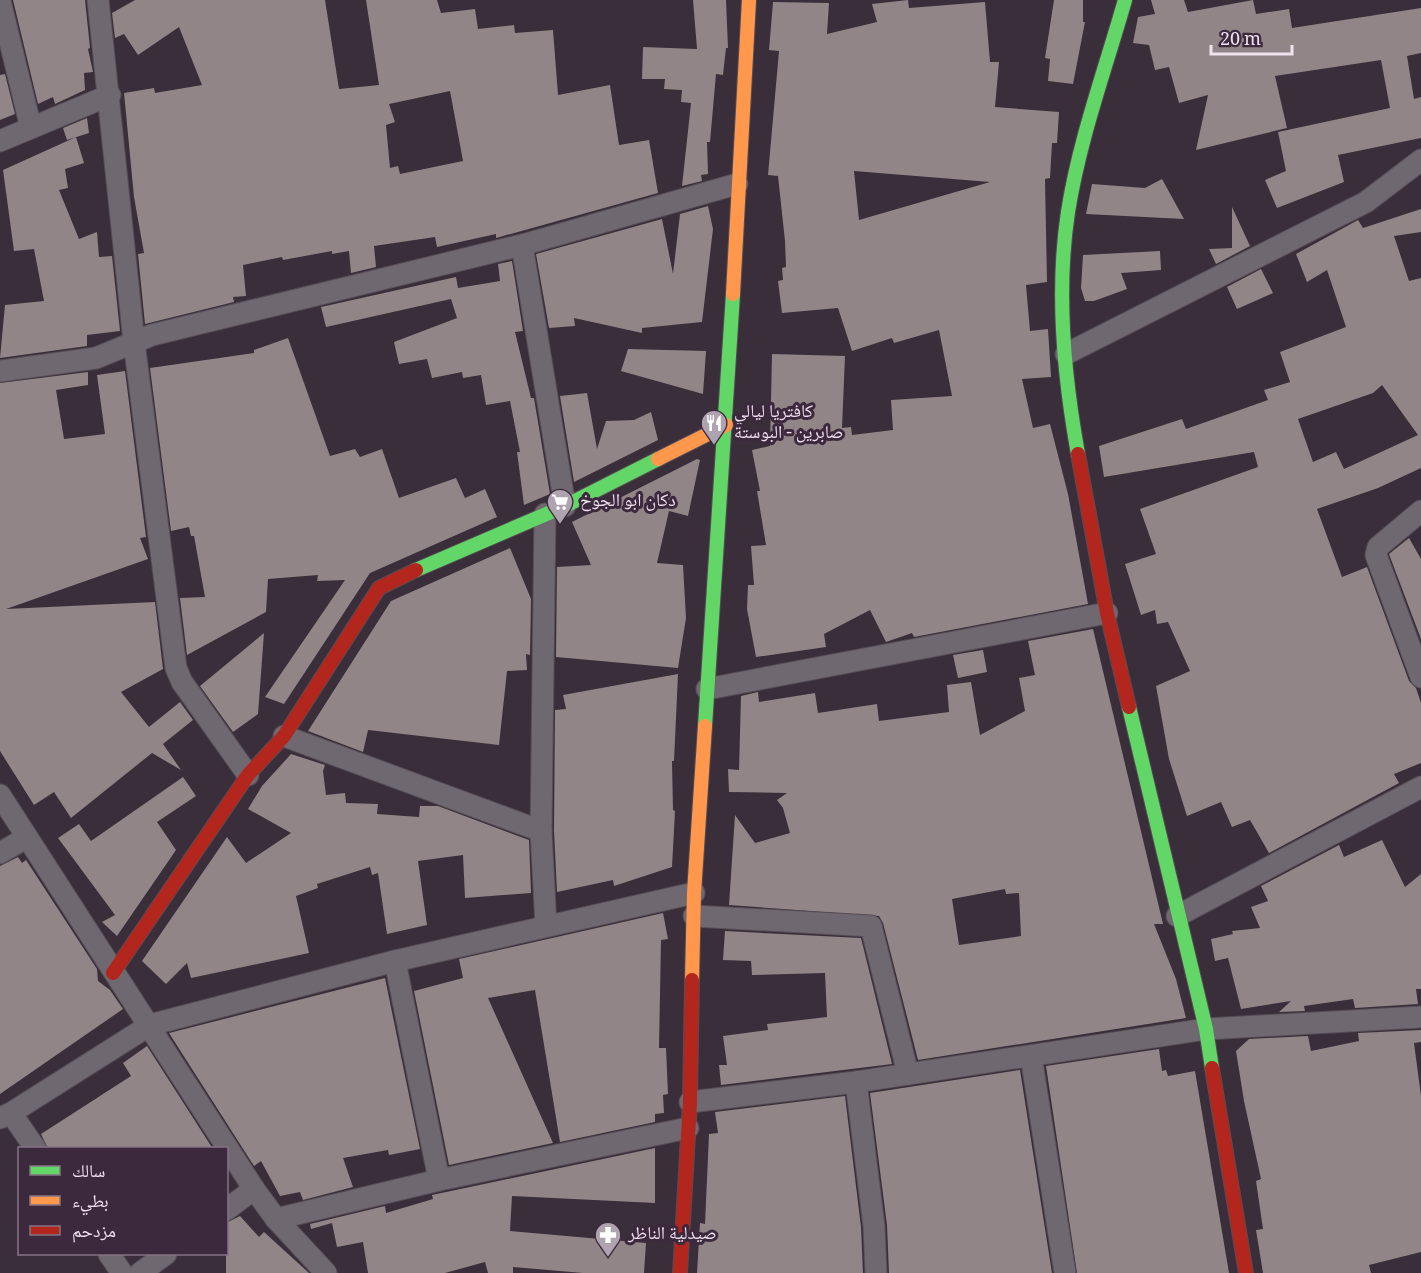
<svg xmlns="http://www.w3.org/2000/svg" width="1421" height="1273" font-family="Georgia,'Noto Naskh Arabic',serif">
  <style>
    .building { fill: #918588; fill-rule: evenodd }
    .lines { fill: none; stroke-linecap: round; stroke-linejoin: round }
    .street-casing { stroke: #554c55; stroke-width: 23 }
    .fast-casing { stroke: #554c55; stroke-width: 16 }
    .slow-casing { stroke: #554c55; stroke-width: 16 }
    .jam-casing { stroke: #554c55; stroke-width: 16 }
    .street { stroke: #706870; stroke-width: 21 }
    .fast { stroke: #63d668; stroke-width: 14 }
    .slow { stroke: #ff974d; stroke-width: 14 }
    .jam { stroke: #b3261e; stroke-width: 14 }
    .labels { text-anchor: middle; dominant-baseline: central; stroke-width: 6; stroke-linejoin: round; paint-order: stroke }
    .poi-label { font-size: 18px; fill: #efe2ef; stroke: #3d293e; text-anchor: start }
  </style>
  <rect width="100%" height="100%" fill="#392e39"/>
  <g class="building">
    <polygon points="13,0 85,0 90,48 88,49 93,72 84,73 85,90 55,104 53,97 38,104"/>
    <path d="M135,0h190l14,89 40,-4 -13,-85h71l4,13 34,-4 3,20 36,-4 1,8 38,-3 5,65 52,-10 9,60 30,-5 9,53 -162,45v-4l-59,13 -2,-10 -61,9 2,21 -25,6 -2,-22 -17,3v-3l-49,9 -1,-3 -39,8 3,31 -13,1 1,5 -89,22 -7,-70 6,-1 -10,-56 -10,-104 30,-5 1,5 47,-8 -23,-58 -41,28 -14,-21 -9,4 -3,-25zM450,91l13,70 -63,13 -2,-8 -8,2 -4,-43 9,-3 -6,-18z"/>
    <polygon points="693,0 726,0 728,48 726,48 723,75 716,74 710,142 707,142 708,174 701,175 702,181 682,186 691,103 681,102 682,90 664,89 665,79 642,79 643,47 697,49"/>
    <path d="M908,0l1,8 76,-6 5,60h9l-4,45 64,5 -2,31h-5l-2,35 -5,1 2,103 -21,3 4,46 18,-2 3,48 -29,2 11,49 17,-4 18,70 20,110 -174,33 -2,-4 -26,9 -16,-32 -46,24 2,13 -70,10 -9,-48 1,-24h6l-3,-39 15,-1 -9,-54h3l-8,-41 18,-4 2,-92 73,2 -3,72 9,-1 1,8 41,-5 -2,-30 61,-4 -13,-66 -45,13 -2,-5 -40,13 -14,-43 -56,5 -4,-32 5,-1 -1,-12 4,-1 -1,-26 -7,-65 -10,-1 11,-124 -10,-1 4,-48 56,1 -2,31 50,-12 -5,-18zM854,171l136,11 -131,38z"/>
    <polygon points="1054,0 1083,0 1083,22 1085,22 1073,84 1048,81 1050,59 1045,58"/>
    <polygon points="1151,0 1184,0 1188,12 1253,0 1256,14 1289,9 1292,28 1421,8 1421,53 1407,56 1414,99 1421,97 1421,138 1338,155 1344,182 1277,208 1265,180 1286,171 1278,132 1390,108 1381,60 1275,76 1287,128 1196,150 1208,95 1179,103 1169,67 1155,70 1149,45 1133,43 1138,17 1155,14"/>
    <polygon points="5,74 15,114 0,120 0,75"/>
    <polygon points="87,118 89,133 67,140 63,128"/>
    <polygon points="76,137 84,163 65,169 68,188 59,190 79,239 97,232 99,257 112,256 120,331 87,335 87,346 0,358 5,305 44,301 34,249 14,251 3,170"/>
    <polygon points="1162,179 1184,219 1086,214 1092,184 1145,188"/>
    <polygon points="708,206 713,229 702,322 642,328 642,333 574,318 575,326 549,328 536,254 662,219 673,274 680,214"/>
    <polygon points="1232,207 1250,246 1216,264 1209,249 1232,248"/>
    <path d="M1421,209v23l-27,4 15,45 12,-3v190l-43,20 -61,21 25,68 25,-10 42,114 7,7 5,15v60l-27,11 5,9 -130,70 -19,-33 -18,7 -11,-25 -34,14 -18,-57 -13,-73 34,-15 -22,-49 -11,2 -2,-14 -14,5 -16,-51 31,-10 -16,-45 118,-42 -4,-15 -150,25 -5,-31 83,-27 4,10 82,-29 -4,-10 26,-8 -10,-30 66,-25 -19,-57 -20,12 -11,-28 62,-34 5,8zM1382,385l36,50 -74,34 -8,-17 -23,10 -15,-43 75,-26z"/>
    <polygon points="1160,251 1161,270 1121,273 1127,289 1094,301 1085,301 1081,288 1083,255"/>
    <polygon points="512,261 523,331 515,332 531,398 534,398 550,494 524,505 517,452 520,452 510,401 486,405 481,375 463,378 462,372 432,378 427,359 399,364 394,342 457,318 451,299 326,327 321,307 456,277 458,288 500,281 498,264"/>
    <polygon points="1261,269 1273,293 1237,309 1227,287"/>
    <polygon points="288,338 330,456 355,449 360,457 382,449 399,498 456,478 465,498 485,489 497,517 370,573 284,704 265,697 345,580 317,581 318,575 268,579 266,612 187,655 180,598 205,597 194,536 191,536 189,527 171,531 150,368 254,353 254,350"/>
    <polygon points="628,349 706,351 703,394 621,371"/>
    <polygon points="125,371 146,537 140,538 148,559 6,609 155,602 163,669 121,692 149,727 180,702 193,720 163,744 181,770 152,753 71,818 54,792 34,805 0,751 0,383 88,372 88,385 56,390 64,439 105,434 97,375"/>
    <polygon points="587,393 597,449 606,421 634,420 651,412 658,440 574,482 560,396"/>
    <polygon points="697,459 700,460 688,516 669,511 657,563 683,565 686,618 678,668 556,657 557,567 591,565 572,522"/>
    <polygon points="1409,538 1421,559 1421,639 1389,554"/>
    <polygon points="510,548 531,599 530,655 526,654 527,670 507,671 499,745 368,730 363,752 308,731 391,601"/>
    <path d="M1093,629l70,295h-9l22,55 10,39 -268,42 -35,-137 -4,-7 -150,-11 6,-90 20,28 35,-10 -7,-25 -6,-8 10,-7 -58,-1 -1,-23 11,1 2,-74 17,-4 1,10 56,-9 3,20 59,-9 2,17 70,-9 -2,-27 24,-3 9,53 45,-24 -6,-33 16,-3 -7,-34zM1005,889l1,5 13,-1 2,43 -62,9 -7,-46z"/>
    <polygon points="264,633 258,714 233,732 200,686"/>
    <polygon points="983,650 987,672 958,678 953,655"/>
    <polygon points="678,674 674,761 672,761 673,810 675,811 672,867 614,886 613,880 557,892 554,831 555,710 566,709 563,695"/>
    <polygon points="291,754 325,765 323,771 326,795 345,793 346,803 378,804 377,814 419,817 420,806 438,806 529,840 531,893 465,898 463,855 418,861 427,925 387,934 378,873 372,875 370,867 317,884 318,888 296,896 309,953 191,978 187,963 166,984 142,961 227,837 246,863 291,833 248,809 262,786"/>
    <polygon points="183,777 196,796 157,822 176,850 117,936 102,922 115,915 58,838 79,824 91,841"/>
    <polygon points="1382,840 1405,887 1421,874 1421,989 1416,989 1418,1004 1355,1008 1353,999 1304,1006 1305,1011 1279,1012 1291,1001 1241,1009 1228,958 1215,961 1211,939 1233,934 1232,931 1260,928 1251,907 1268,901 1261,886 1339,845 1344,857"/>
    <polygon points="18,857 22,863 26,860 97,969 98,981 110,990 123,1009 0,1094 0,866"/>
    <polygon points="663,913 668,939 661,940 659,1048 666,1048 668,1094 663,1095 664,1113 655,1114 655,1122 560,1142 535,990 488,998 553,1143 449,1165 414,991 463,978 459,959"/>
    <polygon points="725,931 861,938 892,1064 721,1085 719,1065 727,1065 723,1036 768,1030 767,1024 827,1017 825,973 752,975 751,961 723,960"/>
    <polygon points="385,978 420,1149 389,1155 388,1150 343,1158 353,1187 303,1200 300,1192 280,1196 261,1161 254,1166 169,1033"/>
    <polygon points="1421,1030 1421,1042 1414,1043 1421,1096 1421,1252 1369,1265 1371,1273 1263,1273 1256,1230 1263,1229 1256,1181 1261,1179 1244,1101 1236,1051 1249,1039 1308,1036 1311,1051 1359,1041 1358,1033"/>
    <polygon points="147,1046 213,1149 48,1149 41,1134 131,1076 123,1063"/>
    <polygon points="1159,1049 1162,1071 1166,1070 1168,1076 1195,1071 1229,1273 1077,1273 1046,1066"/>
    <polygon points="1020,1070 1052,1273 889,1273 887,1225 870,1093"/>
    <polygon points="845,1096 861,1227 863,1273 697,1273 700,1223 705,1224 709,1134 718,1133 715,1112"/>
    <polygon points="655,1148 655,1203 512,1196 510,1231 646,1243 644,1273 583,1273 513,1267 513,1273 488,1273 485,1262 445,1273 368,1273 363,1242 337,1247 332,1223 311,1229 310,1224 385,1206 386,1213 433,1199 432,1195"/>
    <polygon points="240,1216 259,1237 264,1232 309,1273 226,1273 226,1223"/>
  </g>
  <g class="lines">
    <g class="street-casing">
      <g id="street">
        <polyline points="98,0 134,342 176,668 182,682 248,775"/>
        <polyline points="0,1 31,128"/>
        <polyline points="0,141 110,95"/>
        <polyline points="522,245 565,506"/>
        <polyline points="1066,354 1366,202 1421,160"/>
        <polyline points="0,371 96,358 152,335 522,245 737,184"/>
        <polyline points="1421,511 1378,547 1376,555 1421,677"/>
        <polyline points="545,514 541,831 546,926"/>
        <polyline points="707,689 1107,613"/>
        <polyline points="284,736 541,831"/>
        <polyline points="0,795 254,1189 276,1219 326,1273"/>
        <polyline points="0,853 26,838"/>
        <polyline points="694,916 871,926 908,1074"/>
        <polyline points="1177,916 1421,787"/>
        <polyline points="395,961 439,1180"/>
        <polyline points="1031,1056 1065,1273"/>
        <polyline points="856,1082 874,1226 876,1273"/>
        <polyline points="690,1102 856,1082 1206,1029 1421,1017"/>
        <polyline points="11,1113 35,1148"/>
        <polyline points="0,1118 11,1113 150,1025 395,961 694,893"/>
        <polyline points="226,1210 254,1189"/>
        <polyline points="276,1219 439,1180 688,1128"/>
        <polyline points="109,1254 122,1273"/>
        <polyline points="140,1273 166,1254"/>
      </g>
    </g>
    <g class="fast-casing">
      <g id="fast">
        <path d="M1078,454c-14,-77 -22,-164 -10,-242 11,-71 37,-142 57,-212"/>
        <polyline points="416,570 565,506 658,459"/>
        <polyline points="1129,707 1206,1029 1212,1068"/>
        <polyline points="705,726 733,294"/>
      </g>
    </g>
    <g class="slow-casing">
      <g id="slow">
        <polyline points="733,294 749,0"/>
        <polyline points="658,459 726,425"/>
        <polyline points="692,980 694,893 705,726"/>
      </g>
    </g>
    <g class="jam-casing">
      <g id="jam">
        <polyline points="1078,454 1107,613 1129,707"/>
        <polyline points="113,973 248,775 284,736 379,588 416,570"/>
        <polyline points="1212,1068 1246,1273"/>
        <polyline points="680,1273 690,1102 692,980"/>
      </g>
    </g>
    <use href="#street" class="street"/>
    <use href="#fast" class="fast"/>
    <use href="#slow" class="slow"/>
    <use href="#jam" class="jam"/>
  </g>
  <defs>
    <g id="restaurant-pin" transform="scale(1.35)"><path d="M0 17L-7.5 6A9.5 9.5 0 1 1 7.5 6Z" fill="#afa3af" stroke="#3d293e"/><path d="M-5-6h1v4h1v-4h1v4h1v-4h1v5L-1.5 .5V6h-2V.5L-5-1ZM5-6V6H3V1.5H1.5Q1.5-4 5-6Z" fill="#fff"/></g>
    <g id="supermarket-pin" transform="scale(1.35)"><path d="M0 17L-7.5 6A9.5 9.5 0 1 1 7.5 6Z" fill="#afa3af" stroke="#3d293e"/><path d="M-6-5.5h2.5l.6 2H6L4.5 2H-2.5L-4.4-4H-6ZM-1.5 3.2a1.3 1.3 0 1 0 .1 0ZM3 3.2a1.3 1.3 0 1 0 .1 0Z" fill="#fff"/></g>
    <g id="pharmacy-pin" transform="scale(1.35)"><path d="M0 17L-7.5 6A9.5 9.5 0 1 1 7.5 6Z" fill="#afa3af" stroke="#3d293e"/><path d="M-2-6h4v4h4v4h-4v4h-4v-4h-4v-4h4Z" fill="#fff"/></g>
  </defs>
  <g fill-rule="evenodd">
    <use href="#restaurant-pin" x="714" y="423"/>
    <use href="#supermarket-pin" x="560" y="502"/>
    <use href="#pharmacy-pin" x="608" y="1235"/>
  </g>
  <g class="labels">
    <g class="poi-label">
      <text x="734" y="413">كافتريا ليالي<tspan x="734" dy="21">صابرين - البوستة</tspan></text>
      <text x="580" y="502">دكان ابو الجوخ</text>
      <text x="628" y="1235">صيدلية الناظر</text>
    </g>
  </g>
  <rect x="18" y="1147" width="210" height="108" fill="#3d293e" stroke="#847385" stroke-width="1.5"/>
  <rect x="30" y="1166" width="30" height="9" fill="#63d668" stroke="#847385" stroke-width="1.5"/>
  <text x="72" y="1177" font-size="18" fill="#efe2ef">سالك</text>
  <rect x="30" y="1196" width="30" height="9" fill="#ff974d" stroke="#847385" stroke-width="1.5"/>
  <text x="72" y="1207" font-size="18" fill="#efe2ef">بطيء</text>
  <rect x="30" y="1226" width="30" height="9" fill="#b3261e" stroke="#847385" stroke-width="1.5"/>
  <text x="72" y="1237" font-size="18" fill="#efe2ef">مزدحم</text>
  <path d="M1211 45v9h81v-9" fill="none" stroke="#efe2ef" stroke-width="3"/>
  <text x="1220" y="45" font-size="18" fill="#efe2ef" stroke="#3d293e" stroke-width="4.5" paint-order="stroke">20 m</text>
</svg>
